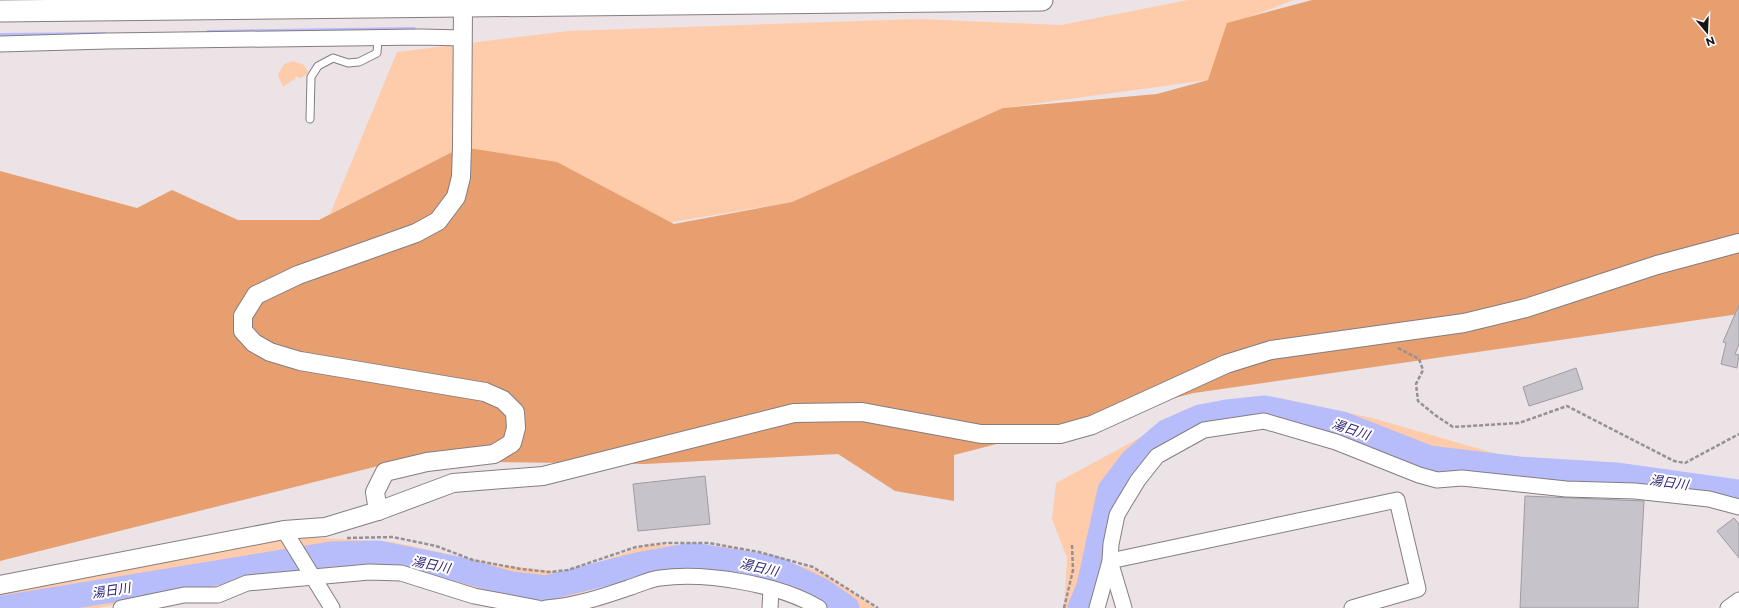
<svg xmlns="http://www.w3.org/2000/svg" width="1739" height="608" font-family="Montserrat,'Noto Sans JP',sans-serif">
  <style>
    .green { fill: #ffccab }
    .forest { fill: #e89f6f }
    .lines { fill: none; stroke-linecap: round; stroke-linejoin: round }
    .stream { stroke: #b7bcfa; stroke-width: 4 }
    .river { stroke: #b7bcfa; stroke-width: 25 }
    .building { fill: #c7c3ca; stroke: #9f9ba2 }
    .service-casing { stroke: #857d81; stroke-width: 9 }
    .minor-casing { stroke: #857d81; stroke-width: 17 }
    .tertiary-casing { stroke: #857d81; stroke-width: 20 }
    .secondary-casing { stroke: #857d81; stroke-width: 23 }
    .path { stroke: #979093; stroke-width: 2.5; stroke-dasharray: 4 2; stroke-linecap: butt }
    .service { stroke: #fff; stroke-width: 7 }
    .minor { stroke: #fff; stroke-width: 15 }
    .tertiary { stroke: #fff; stroke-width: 18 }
    .secondary { stroke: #fff; stroke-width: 21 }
    .labels { text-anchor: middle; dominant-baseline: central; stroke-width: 4; stroke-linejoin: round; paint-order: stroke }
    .water-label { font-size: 13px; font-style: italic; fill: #261b70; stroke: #fff }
  </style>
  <rect width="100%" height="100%" fill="#ece3e7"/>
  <g class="green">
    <polygon points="1188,0 1294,0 1247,18 1208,80 1003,108 792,202 654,225 462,147 330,214 397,52 568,31 918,19 1061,25"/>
    <polygon points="293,61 304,65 308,72 306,75 300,78 295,76 296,78 283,87 278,75 284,64"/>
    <polygon points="1280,398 1372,418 1532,464 1669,470 1739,483 1739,507 1647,492 1432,470 1264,416 1146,458 1104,553 1089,608 1064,608 1067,558 1052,519 1056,483 1189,411"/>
    <polygon points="288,536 393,542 494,564 570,573 646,545 729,546 819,571 876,608 827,608 787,585 664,567 559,600 504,596 407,570 332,568 97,608 0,608 0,591"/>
  </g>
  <polygon class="forest" points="1312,0 1739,0 1739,314 1194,393 954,455 954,501 895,491 838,454 645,464 398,461 0,561 0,171 137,208 172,190 238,220 319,220 462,147 557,162 674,224 792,202 1003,108 1157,94 1208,80 1227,23"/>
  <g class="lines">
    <g class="stream">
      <polyline points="208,32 414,29"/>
      <polyline points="0,35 105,34"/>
    </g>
    <g class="river">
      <polyline points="2,608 331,554 378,553 462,570 511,584 546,588 642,564 692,555 774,568 821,590 847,608"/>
      <polyline points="1080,608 1089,586 1110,490 1132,461 1166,432 1200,417 1227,412 1265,408 1342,424 1429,458 1519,469 1616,475 1739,492"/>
    </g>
  </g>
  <g class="building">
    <polygon points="1739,305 1739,344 1735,354 1739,355 1737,368 1721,364 1726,343 1723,342"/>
    <polygon points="1576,368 1583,389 1529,406 1523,387"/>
    <polygon points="705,476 710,524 638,531 633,484"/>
    <polygon points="1525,496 1644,501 1638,608 1520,608"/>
    <polygon points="1734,518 1739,524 1739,558 1717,531"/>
  </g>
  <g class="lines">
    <g class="service-casing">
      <polyline id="service" points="310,119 311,77 318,66 333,58 348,63 359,62 377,53 378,38"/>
    </g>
    <g class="minor-casing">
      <g id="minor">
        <polyline points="0,44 107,41 421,37 463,38"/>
        <polyline points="284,530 332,608"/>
        <polyline points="121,608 184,595 218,595 247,583 369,572 401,573 474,596 538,608"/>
        <path d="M546,608c29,-2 55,-11 82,-20 10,-3 22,-9 32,-10 46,-6 120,6 159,30"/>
        <polyline points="770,608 771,589"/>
        <polyline points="1097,608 1110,561 1111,544 1117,515 1124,503 1138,480 1157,456 1204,430 1264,421 1336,442 1419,475 1437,480 1462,478 1566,489 1635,491 1709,499 1739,507"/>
        <polyline points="1124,608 1110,561 1397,500 1418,589 1352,608"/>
        <polyline points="1728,608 1739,600"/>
      </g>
    </g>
    <g class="tertiary-casing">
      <g id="tertiary">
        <polyline points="378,511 375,492 385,472 427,462 494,454 512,443 516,428 515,412 503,400 485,392 300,361 270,352 254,343 243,331 243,316 256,295 298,275 416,233 438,221 456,197 461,177 462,147 463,7"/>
        <polyline points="0,585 284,530 325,527 378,511 453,483 543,476 794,413 862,412 981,434 1060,434 1092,425 1226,364 1271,350 1464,323 1526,308 1657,265 1739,243"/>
      </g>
    </g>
    <g class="secondary-casing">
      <polyline id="secondary" points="0,11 1042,0"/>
    </g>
    <g class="path">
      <polyline points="1398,348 1419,359 1423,370 1416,384 1418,401 1435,415 1453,427 1519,423 1567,406 1674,461 1685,463 1739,434"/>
      <polyline points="347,538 393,537 436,546 473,560 521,569 549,572 568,570 636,547 666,543 709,543 759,552 813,567 878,608"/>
      <polyline points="1064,608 1073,570 1072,545"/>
    </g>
    <use href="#service" class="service"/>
    <use href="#minor" class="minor"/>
    <use href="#tertiary" class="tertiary"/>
    <use href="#secondary" class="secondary"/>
  </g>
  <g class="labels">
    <g class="water-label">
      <text transform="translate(1351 429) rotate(19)">湯日川</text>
      <text transform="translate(1669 482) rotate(8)">湯日川</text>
      <text transform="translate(431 564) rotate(11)">湯日川</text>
      <text transform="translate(759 567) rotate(13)">湯日川</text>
      <text transform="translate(111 590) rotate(-9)">湯日川</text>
    </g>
  </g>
  <g transform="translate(1707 32) rotate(161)" stroke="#ffffff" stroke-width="3" paint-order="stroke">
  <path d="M0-3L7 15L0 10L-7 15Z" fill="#181517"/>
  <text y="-6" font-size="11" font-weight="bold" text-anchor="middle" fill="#181517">N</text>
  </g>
</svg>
